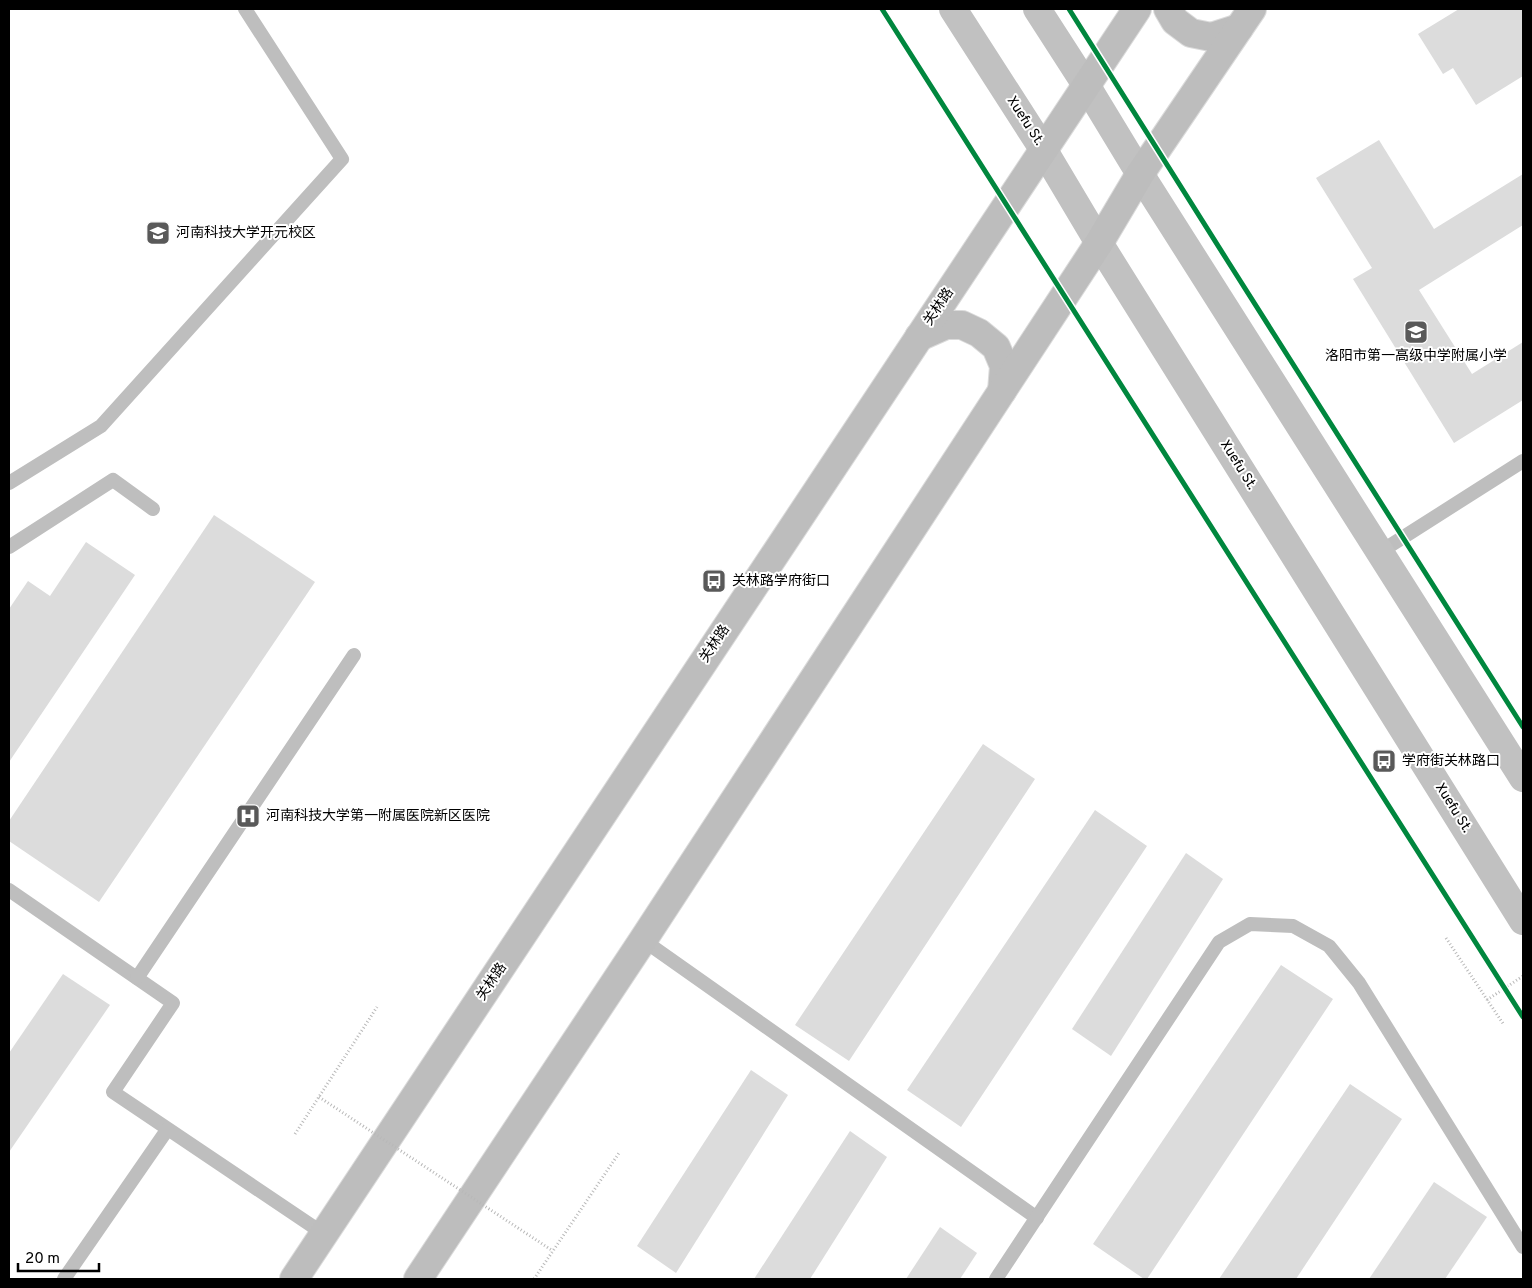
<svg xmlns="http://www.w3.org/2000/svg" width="1532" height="1288" font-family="Overpass,'Noto Sans SC',sans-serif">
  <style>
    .building { fill: #dcdcdc }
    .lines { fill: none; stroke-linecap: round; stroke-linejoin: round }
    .primary-casing { stroke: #dbdbdb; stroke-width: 30 }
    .path { stroke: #b8b8b8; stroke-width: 3; stroke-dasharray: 1 2.5; stroke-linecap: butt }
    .lane { stroke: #bebebe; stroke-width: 14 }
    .secondary { stroke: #c1c1c1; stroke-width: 28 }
    .primary { stroke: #bdbdbd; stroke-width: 28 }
    .path-bridge { stroke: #b8b8b8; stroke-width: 3; stroke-dasharray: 1 2.5; stroke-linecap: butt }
    .cycleway-casing { stroke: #fff; stroke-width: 8 }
    .cycleway { stroke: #00873e; stroke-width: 5 }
    .labels { text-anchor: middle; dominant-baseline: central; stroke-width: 4; stroke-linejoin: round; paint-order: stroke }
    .street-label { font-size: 14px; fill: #000; stroke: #fff }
    .poi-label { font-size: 14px; fill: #000; stroke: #fff; text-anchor: start }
  </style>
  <rect width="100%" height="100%" fill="#fff"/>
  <g class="building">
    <polygon points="1459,9 1523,9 1523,76 1476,105 1453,68 1443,74 1418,34"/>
    <polygon points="1379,140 1434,229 1523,174 1523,225 1419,290 1472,374 1523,342 1523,400 1454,443 1353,279 1372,268 1316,178"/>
    <polygon points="214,515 315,582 99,902 9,841 9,821"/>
    <polygon points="86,542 135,575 9,762 9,609 28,581 50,596"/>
    <polygon points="983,744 1035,779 849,1061 795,1025"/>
    <polygon points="1095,810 1147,846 961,1127 907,1090"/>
    <polygon points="1186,853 1223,879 1111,1056 1072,1029"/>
    <polygon points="1281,965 1333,999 1147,1279 1144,1279 1093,1244"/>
    <polygon points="63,974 110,1005 9,1152 9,1053"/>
    <polygon points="751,1070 788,1095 676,1273 637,1246"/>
    <polygon points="1350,1084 1402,1119 1296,1279 1219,1279"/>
    <polygon points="850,1131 887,1157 810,1279 754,1279"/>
    <polygon points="1434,1182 1487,1217 1445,1279 1369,1279"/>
    <polygon points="940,1227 977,1253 960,1279 906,1279"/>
  </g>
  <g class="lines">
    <g class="primary-casing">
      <g id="primary">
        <polyline points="1168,9 1175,21 1191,33 1211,37 1239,28"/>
        <polyline points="919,337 946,325 962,325 979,333 996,347 1004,366 1002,391"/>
        <polyline points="294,1279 1137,9"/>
        <polyline points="418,1279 643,940 1002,391 1099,243 1140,174 1252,9"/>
      </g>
    </g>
    <g class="path">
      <polyline points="1446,938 1504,1025"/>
      <polyline points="1487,1000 1523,976"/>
      <polyline points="295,1134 377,1007"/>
      <polyline points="534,1279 619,1153"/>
    </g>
    <g class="lane">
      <polyline points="9,483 101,426 342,159 245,9"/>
      <polyline points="9,547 113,480 153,509"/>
      <polyline points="1380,552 1523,461"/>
      <polyline points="9,890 173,1003 113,1092 324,1234"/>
      <polyline points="643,940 1037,1218"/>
      <polyline points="137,978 354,655"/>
      <polyline points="64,1279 167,1130"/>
      <polyline points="996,1279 1219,942 1250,924 1293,926 1329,946 1359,983 1523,1247"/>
    </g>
    <g class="secondary">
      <polyline points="953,9 1043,149 1099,243 1523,921"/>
      <polyline points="1037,9 1086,85 1140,174 1523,778"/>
    </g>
    <use href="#primary" class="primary"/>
    <polyline class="path-bridge" points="319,1097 553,1251"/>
    <g class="cycleway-casing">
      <g id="cycleway">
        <polyline points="882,9 1523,1017"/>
        <polyline points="1069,9 1227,260 1523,727"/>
      </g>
    </g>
    <use href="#cycleway" class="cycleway"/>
  </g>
  <defs>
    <g id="university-square" transform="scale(1.25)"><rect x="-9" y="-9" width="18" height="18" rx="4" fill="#595959" stroke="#fff"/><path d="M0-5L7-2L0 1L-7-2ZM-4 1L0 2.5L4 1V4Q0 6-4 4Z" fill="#fff"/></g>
    <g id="school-square" transform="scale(1.25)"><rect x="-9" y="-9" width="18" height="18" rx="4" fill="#595959" stroke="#fff"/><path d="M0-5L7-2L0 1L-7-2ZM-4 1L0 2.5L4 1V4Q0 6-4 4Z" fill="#fff"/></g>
    <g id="bus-square" transform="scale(1.25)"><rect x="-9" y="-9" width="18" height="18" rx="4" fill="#595959" stroke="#fff"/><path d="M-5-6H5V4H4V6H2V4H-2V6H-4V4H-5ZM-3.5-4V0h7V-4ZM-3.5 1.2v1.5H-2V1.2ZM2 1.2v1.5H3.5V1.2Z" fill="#fff"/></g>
    <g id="hospital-square" transform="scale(1.25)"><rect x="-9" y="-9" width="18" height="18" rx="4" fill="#595959" stroke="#fff"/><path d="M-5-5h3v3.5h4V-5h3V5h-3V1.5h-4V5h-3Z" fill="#fff"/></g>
  </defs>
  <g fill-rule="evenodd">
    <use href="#university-square" x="158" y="233"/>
    <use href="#school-square" x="1416" y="332"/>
    <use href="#bus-square" x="714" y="581"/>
    <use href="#bus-square" x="1384" y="761"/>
    <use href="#hospital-square" x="248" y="816"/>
  </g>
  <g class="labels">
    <g class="street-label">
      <text transform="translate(1025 121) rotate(57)">Xuefu St.</text>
      <text transform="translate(939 307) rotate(-56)">关林路</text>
      <text transform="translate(1238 465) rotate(58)">Xuefu St.</text>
      <text transform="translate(715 644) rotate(-56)">关林路</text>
      <text transform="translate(1453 808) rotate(58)">Xuefu St.</text>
      <text transform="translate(492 982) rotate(-56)">关林路</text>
    </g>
    <g class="poi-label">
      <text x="176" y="233">河南科技大学开元校区</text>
      <text x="1416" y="356" text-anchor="middle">洛阳市第一高级中学附属小学</text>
      <text x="732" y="581">关林路学府街口</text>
      <text x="1402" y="761">学府街关林路口</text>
      <text x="266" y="816">河南科技大学第一附属医院新区医院</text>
    </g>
  </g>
  <rect width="1532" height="1288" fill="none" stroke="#000000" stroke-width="20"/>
  <path d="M18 1263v8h81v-8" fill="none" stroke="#000000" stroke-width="2.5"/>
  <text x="25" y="1263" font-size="15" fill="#000000" stroke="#ffffff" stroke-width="4" paint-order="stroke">20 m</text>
</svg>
